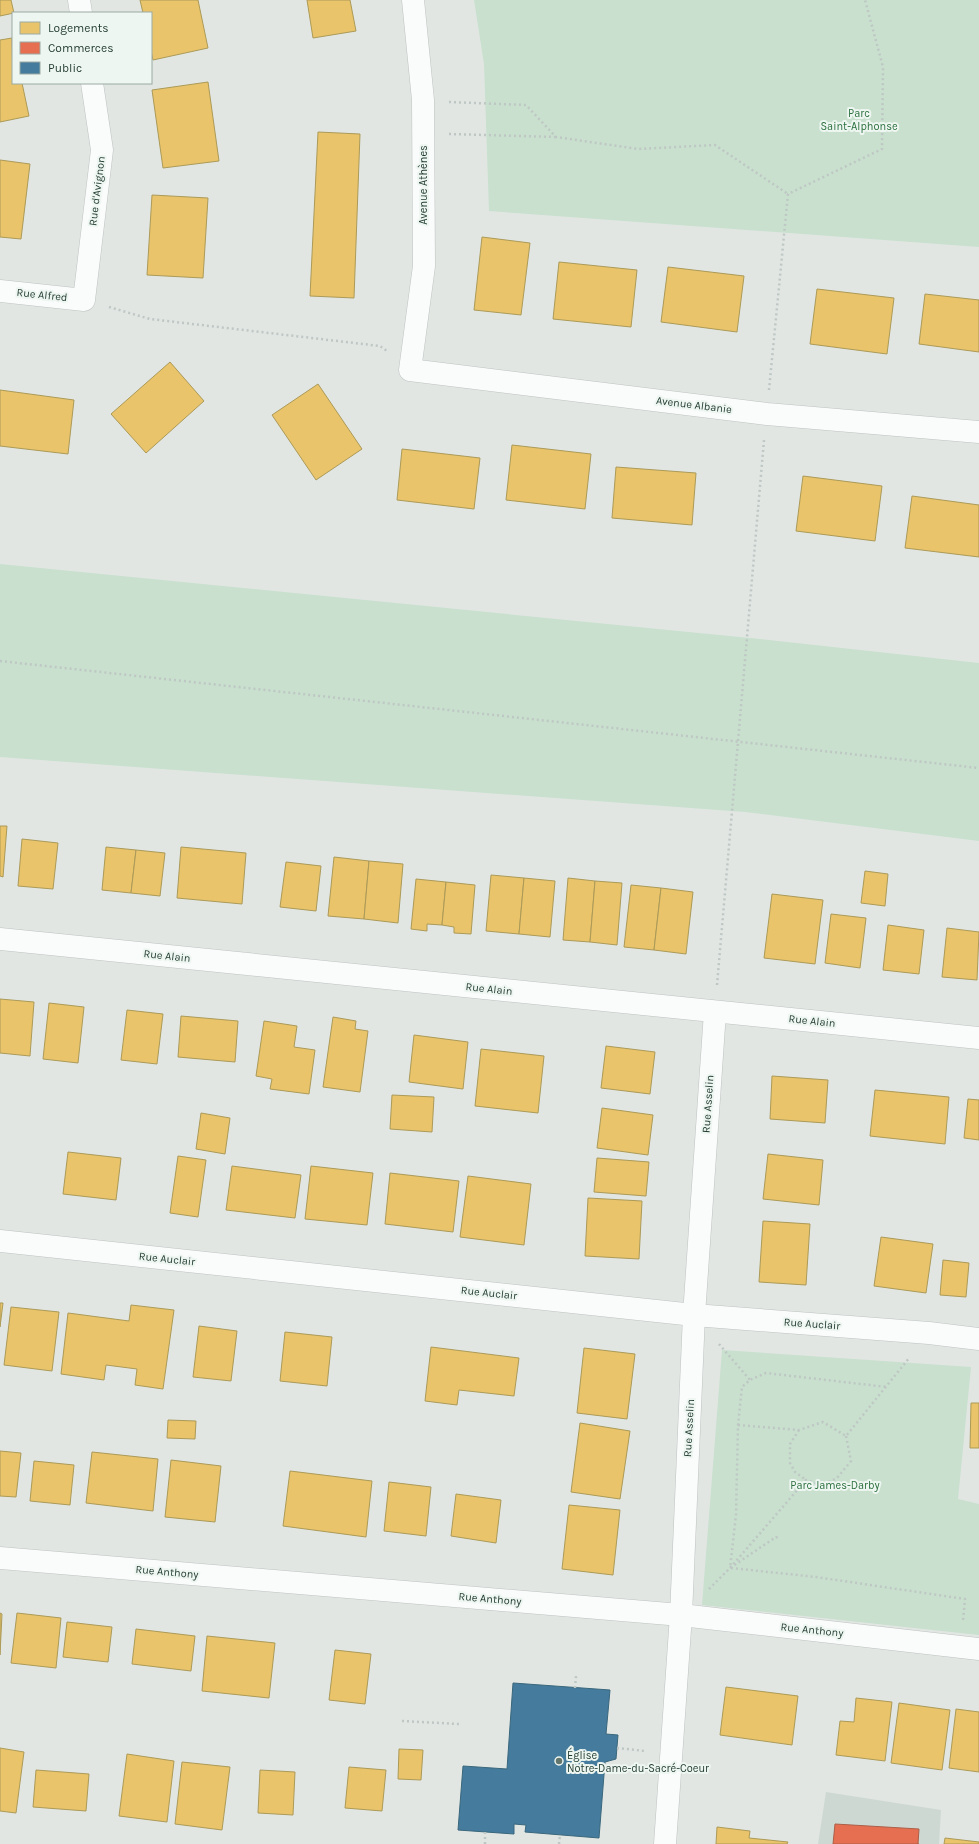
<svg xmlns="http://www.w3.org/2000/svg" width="979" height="1844" font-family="Karla,sans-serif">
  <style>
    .built { fill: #ced8d3 }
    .green { fill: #c9e0ce }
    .homes { fill: #e9c46a; stroke: #ac9a58 }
    .shops { fill: #e76f51; stroke: #ab5f47 }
    .public { fill: #457b9d; stroke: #3a677c }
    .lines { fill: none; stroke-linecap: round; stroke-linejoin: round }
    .minor-casing { stroke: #bec3c0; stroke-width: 23 }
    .path { stroke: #bec7c4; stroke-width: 2.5; stroke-dasharray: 2 3; stroke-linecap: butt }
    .minor { stroke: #fafbfb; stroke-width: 22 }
    .poi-dot { fill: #63766e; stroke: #eef6f1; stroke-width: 1.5 }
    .labels { text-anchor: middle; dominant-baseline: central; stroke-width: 4; stroke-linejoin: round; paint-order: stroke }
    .park-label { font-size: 11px; fill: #2a6f3d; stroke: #eef6f1 }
    .street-label { font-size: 11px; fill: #1f392f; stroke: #eef6f1 }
    .poi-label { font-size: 11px; fill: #1f392f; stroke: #eef6f1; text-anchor: start }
  </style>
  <rect width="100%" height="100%" fill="#e1e6e3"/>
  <polygon class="built" points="826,1792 941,1810 939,1844 818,1844"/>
  <g class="green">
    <polygon points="474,0 979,0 979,247 489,211 484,64"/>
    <polygon points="0,564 760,639 979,663 979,841 745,812 0,757"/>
    <polygon points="722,1350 971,1367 958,1499 979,1504 979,1635 702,1605"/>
  </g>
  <g class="homes">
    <polygon points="0,0 11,0 14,13 0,16"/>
    <polygon points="140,0 198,0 208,48 153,60 151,51 151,13 143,13"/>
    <polygon points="307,0 350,0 356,31 313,38"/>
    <polygon points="12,38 13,83 22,83 29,116 0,122 0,40"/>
    <polygon points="208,82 219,161 163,168 152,90"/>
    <polygon points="318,132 360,134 354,298 310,296"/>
    <polygon points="0,160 30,164 21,239 0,237"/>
    <polygon points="152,195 208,198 203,278 147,275"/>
    <polygon points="482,237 530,243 521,315 474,310"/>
    <polygon points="559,262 637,270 631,327 553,319"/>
    <polygon points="668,267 744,276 737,332 661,322"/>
    <polygon points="817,289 894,298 887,354 810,344"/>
    <polygon points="925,294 979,300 979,352 919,344"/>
    <polygon points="170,362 204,401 146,453 111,414"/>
    <polygon points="318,384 362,449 316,480 272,415"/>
    <polygon points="0,390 74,400 68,454 0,446"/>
    <polygon points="512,445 591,454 585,509 506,500"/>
    <polygon points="402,449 480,458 474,509 397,500"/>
    <polygon points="616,467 696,473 692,525 612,518"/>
    <polygon points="803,476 882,486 875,541 796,531"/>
    <polygon points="912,496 979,505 979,557 905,548"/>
    <polygon points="0,826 7,826 3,877 0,876"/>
    <polygon points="22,839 58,843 53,889 18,886"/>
    <polygon points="106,847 136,850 131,893 102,890"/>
    <polygon points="181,847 246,853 242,904 177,898"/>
    <polygon points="136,850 165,853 160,896 131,893"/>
    <polygon points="334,857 369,861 364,919 328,916"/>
    <polygon points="369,861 403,864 398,923 364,919"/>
    <polygon points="286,862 321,866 316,911 280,907"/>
    <polygon points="865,871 888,874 885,906 861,903"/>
    <polygon points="491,875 524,878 519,934 486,931"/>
    <polygon points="524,878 555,881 550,937 519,934"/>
    <polygon points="568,878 595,881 590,942 563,940"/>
    <polygon points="416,879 446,882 442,925 427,924 427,931 411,929"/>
    <polygon points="595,881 622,883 617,945 590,942"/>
    <polygon points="446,882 475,885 471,934 454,933 454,927 442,925"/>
    <polygon points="631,885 661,888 654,950 624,947"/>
    <polygon points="661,888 693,892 686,954 654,950"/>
    <polygon points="772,894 823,900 815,964 764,958"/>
    <polygon points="831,914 866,918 860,968 825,963"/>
    <polygon points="888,925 924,930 919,974 883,970"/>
    <polygon points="947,928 979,932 977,980 942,977"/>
    <polygon points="0,999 34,1002 30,1056 0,1053"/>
    <polygon points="49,1003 84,1007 78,1063 43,1059"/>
    <polygon points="127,1010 163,1014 157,1064 121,1060"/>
    <polygon points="181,1016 238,1021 235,1062 178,1057"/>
    <polygon points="333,1017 356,1021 355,1029 368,1031 360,1092 323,1087"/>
    <polygon points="264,1021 297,1026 294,1047 315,1050 309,1094 270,1089 272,1079 256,1076"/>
    <polygon points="414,1035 468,1042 463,1089 409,1082"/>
    <polygon points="606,1046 655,1052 650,1094 601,1088"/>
    <polygon points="481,1049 544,1056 538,1113 475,1106"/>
    <polygon points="772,1076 828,1080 825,1123 770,1119"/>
    <polygon points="875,1090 949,1097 945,1144 870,1136"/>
    <polygon points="392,1095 434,1097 432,1132 390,1129"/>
    <polygon points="968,1099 979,1100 979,1140 964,1138"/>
    <polygon points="602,1108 653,1115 648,1155 597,1148"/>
    <polygon points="201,1113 230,1118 225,1154 196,1149"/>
    <polygon points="68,1152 121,1158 116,1200 63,1194"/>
    <polygon points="768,1154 823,1160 819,1205 763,1199"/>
    <polygon points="178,1156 206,1160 198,1217 170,1213"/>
    <polygon points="597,1158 649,1162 646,1196 594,1192"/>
    <polygon points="232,1166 301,1175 295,1218 226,1210"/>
    <polygon points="311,1166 373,1173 367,1225 305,1219"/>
    <polygon points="390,1173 459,1181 453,1232 385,1224"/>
    <polygon points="468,1176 531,1184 524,1245 460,1237"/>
    <polygon points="588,1198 642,1201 639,1259 585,1256"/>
    <polygon points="763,1221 810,1224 806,1285 759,1282"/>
    <polygon points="881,1237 933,1244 926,1293 874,1286"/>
    <polygon points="943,1260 969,1263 966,1297 940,1295"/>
    <polygon points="0,1303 3,1303 0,1327"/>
    <polygon points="131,1305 174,1310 163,1389 135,1385 137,1369 106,1365 104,1380 61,1374 68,1313 129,1321"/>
    <polygon points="11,1307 59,1312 52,1371 4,1365"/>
    <polygon points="199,1326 237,1331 231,1381 193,1377"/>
    <polygon points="285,1332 332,1337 327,1386 280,1381"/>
    <polygon points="431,1347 519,1358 514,1396 459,1390 457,1405 425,1401"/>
    <polygon points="584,1348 635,1354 627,1419 577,1413"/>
    <polygon points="971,1403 979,1403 979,1448 970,1448"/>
    <polygon points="168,1420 196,1421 195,1439 167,1438"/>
    <polygon points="580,1423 630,1431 620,1499 571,1492"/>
    <polygon points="0,1451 21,1453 16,1497 0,1496"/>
    <polygon points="92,1452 158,1459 153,1511 86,1503"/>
    <polygon points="171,1460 221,1466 215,1522 165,1517"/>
    <polygon points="34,1461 74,1465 70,1505 30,1501"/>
    <polygon points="290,1471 372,1481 366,1537 283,1526"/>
    <polygon points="389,1482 431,1487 426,1536 384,1531"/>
    <polygon points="456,1494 501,1500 496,1543 451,1536"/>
    <polygon points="569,1505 620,1510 613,1575 562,1569"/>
    <polygon points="0,1613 2,1614 0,1655"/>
    <polygon points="17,1613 61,1618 56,1668 11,1663"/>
    <polygon points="67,1622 112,1627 108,1662 63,1657"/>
    <polygon points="136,1629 195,1636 191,1671 132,1664"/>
    <polygon points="207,1636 275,1643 269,1698 202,1691"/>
    <polygon points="335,1650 371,1654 365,1704 329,1700"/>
    <polygon points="726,1687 798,1696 792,1745 720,1735"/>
    <polygon points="856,1698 892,1702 885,1761 836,1755 840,1721 854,1722"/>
    <polygon points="899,1703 950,1710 942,1770 891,1763"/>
    <polygon points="956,1709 979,1712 979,1772 949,1768"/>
    <polygon points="0,1748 24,1752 16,1813 0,1811"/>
    <polygon points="399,1749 423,1750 421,1780 398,1779"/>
    <polygon points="127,1754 174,1761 167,1822 119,1816"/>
    <polygon points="182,1762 230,1767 222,1830 175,1824"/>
    <polygon points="349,1767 386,1770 382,1811 345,1808"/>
    <polygon points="36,1770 89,1774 86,1811 33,1807"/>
    <polygon points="260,1770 295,1772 293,1815 258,1813"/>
    <polygon points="717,1827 750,1831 749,1838 788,1842 787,1844 716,1844"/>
    <polygon points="945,1838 979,1842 979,1844 944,1844"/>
  </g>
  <polygon class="shops" points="835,1824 919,1829 918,1844 919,1844 833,1844"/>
  <polygon class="public" points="513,1683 610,1690 606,1734 618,1735 616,1759 605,1762 599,1838 525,1832 526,1825 514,1824 514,1834 458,1830 463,1766 507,1769"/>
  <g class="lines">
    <g class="minor-casing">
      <g id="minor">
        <polyline points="79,0 81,13"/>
        <polyline points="413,0 423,100 424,266 410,370 767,414 979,432"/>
        <polyline points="0,291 84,300 102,150 92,83"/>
        <polyline points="0,939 979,1038"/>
        <polyline points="0,1241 694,1315 929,1333 979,1339"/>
        <polyline points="0,1558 681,1615 979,1649"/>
        <polyline points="665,1844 681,1615 694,1315 715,1012"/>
      </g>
    </g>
    <g class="path">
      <polyline points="449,102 526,105 556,137 638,149 715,145 788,194"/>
      <polyline points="449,134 556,137"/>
      <polyline points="109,307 150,319 380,346 387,351"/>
      <polyline points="769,390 788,194 882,149 883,67 865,0"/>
      <polyline points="0,661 979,768"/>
      <polyline points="717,985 764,440"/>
      <polyline points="719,1344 750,1380"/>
      <polyline points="738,1425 799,1430 823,1422 846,1436 910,1357"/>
      <polyline points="799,1430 790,1444 790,1463 795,1472 806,1480"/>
      <polyline points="846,1436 851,1461 837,1478 822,1485 806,1480 730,1568 736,1515 738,1425 742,1387 750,1380 766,1373 887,1387"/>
      <polyline points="731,1568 816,1577 965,1599 963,1621"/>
      <polyline points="709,1589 730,1568 776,1537 780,1539"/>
      <polyline points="575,1688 576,1676"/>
      <polyline points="402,1721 459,1724"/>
      <polyline points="617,1748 645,1751"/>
      <polyline points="485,1844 485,1832"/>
      <polyline points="559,1844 560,1835"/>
    </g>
    <use href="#minor" class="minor"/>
  </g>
  <circle class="poi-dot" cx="559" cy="1761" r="4"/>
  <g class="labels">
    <g class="park-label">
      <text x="859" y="113">Parc<tspan x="859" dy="13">Saint-Alphonse</tspan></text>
      <text x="835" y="1485">Parc James-Darby</text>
    </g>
    <g class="street-label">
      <text transform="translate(423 185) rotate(-90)">Avenue Athènes</text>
      <text transform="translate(97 191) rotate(-83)">Rue d'Avignon</text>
      <text transform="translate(42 295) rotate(6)">Rue Alfred</text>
      <text transform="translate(694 405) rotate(7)">Avenue Albanie</text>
      <text transform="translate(167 956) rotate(6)">Rue Alain</text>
      <text transform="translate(489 989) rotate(6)">Rue Alain</text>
      <text transform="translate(812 1021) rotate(6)">Rue Alain</text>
      <text transform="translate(708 1104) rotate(-86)">Rue Asselin</text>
      <text transform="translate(167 1259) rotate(6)">Rue Auclair</text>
      <text transform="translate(489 1293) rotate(6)">Rue Auclair</text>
      <text transform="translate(812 1324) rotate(4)">Rue Auclair</text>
      <text transform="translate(689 1428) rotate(-87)">Rue Asselin</text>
      <text transform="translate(167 1572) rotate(5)">Rue Anthony</text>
      <text transform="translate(490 1599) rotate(5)">Rue Anthony</text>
      <text transform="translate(812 1630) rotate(6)">Rue Anthony</text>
    </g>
    <g class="poi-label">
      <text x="567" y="1755">Église<tspan x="567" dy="13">Notre-Dame-du-Sacré-Coeur</tspan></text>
    </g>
  </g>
  <rect x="12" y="12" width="140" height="72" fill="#eef6f1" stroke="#9baaa3"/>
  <rect x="20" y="22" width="20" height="12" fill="#e9c46a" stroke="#9baaa3"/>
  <text x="48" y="32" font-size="12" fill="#1f392f">Logements</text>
  <rect x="20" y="42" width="20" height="12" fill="#e76f51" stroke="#9baaa3"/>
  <text x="48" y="52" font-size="12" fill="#1f392f">Commerces</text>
  <rect x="20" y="62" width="20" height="12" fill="#457b9d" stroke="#9baaa3"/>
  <text x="48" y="72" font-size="12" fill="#1f392f">Public</text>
</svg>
